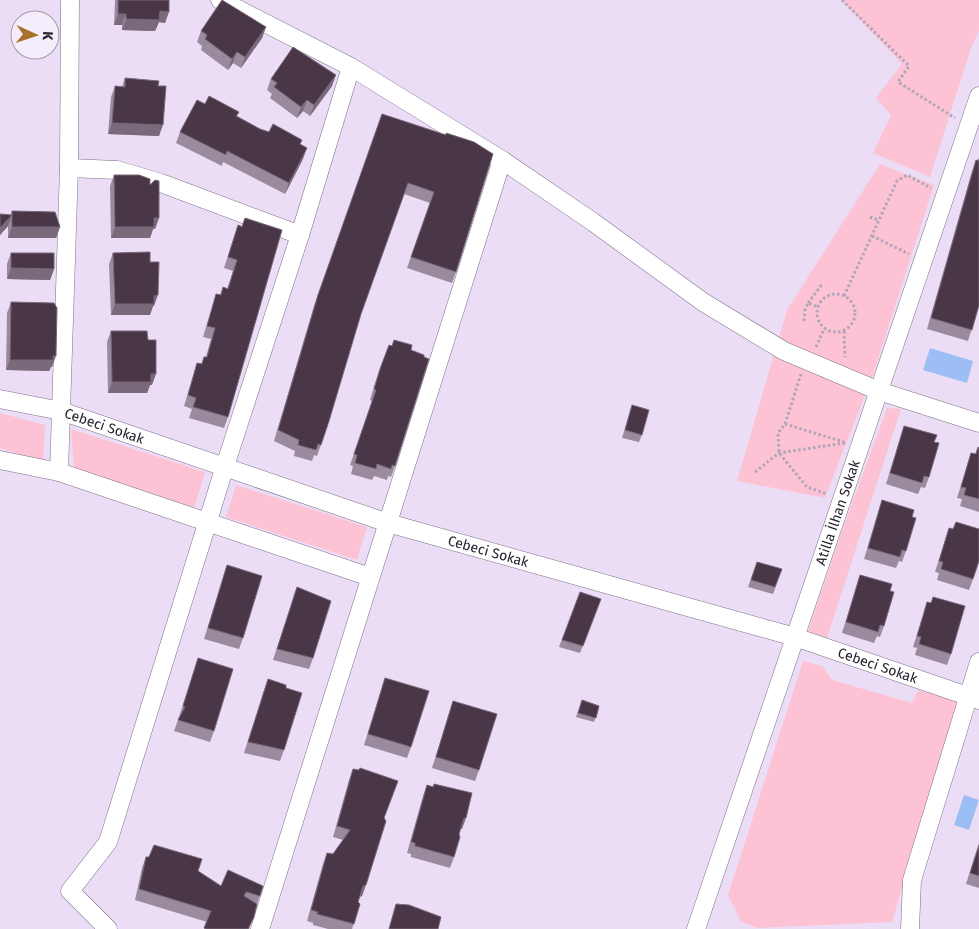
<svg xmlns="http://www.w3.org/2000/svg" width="979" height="929" font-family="'Fira Sans',sans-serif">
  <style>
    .green { fill: #fdc3d5 }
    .water { fill: #9dbdf5 }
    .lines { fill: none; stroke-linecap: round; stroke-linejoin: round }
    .minor-casing { stroke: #7c7087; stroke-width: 19 }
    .path { stroke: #b0a5b9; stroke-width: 3; stroke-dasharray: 2.5 2.5; stroke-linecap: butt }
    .minor { stroke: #fff; stroke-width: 18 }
    .wall { fill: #9a8a9e }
    .shaded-wall { fill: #7a687b }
    .building { fill: #493646; stroke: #7a687b }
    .labels { text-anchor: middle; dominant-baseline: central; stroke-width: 5; stroke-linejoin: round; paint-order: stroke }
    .street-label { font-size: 14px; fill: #27222c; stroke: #f5edfc }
  </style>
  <rect width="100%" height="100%" fill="#ebddf6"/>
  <g class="green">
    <polygon points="841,0 979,0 979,31 971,48 930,177 873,153 891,115 876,98 902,64"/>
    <polygon points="880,164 934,185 874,372 825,498 737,481 787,310"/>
    <polygon points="887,408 901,409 826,641 808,632 840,536"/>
    <polygon points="0,413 45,425 43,462 0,448"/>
    <polygon points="71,429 205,472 194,508 74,468"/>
    <polygon points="236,485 367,527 357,560 226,517"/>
    <polygon points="803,661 822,666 832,680 912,703 918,690 958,701 892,922 758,928 741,922 728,895"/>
  </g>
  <g class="water">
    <polygon points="930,348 973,361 967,383 923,370"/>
    <polygon points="964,795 979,800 969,830 954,825"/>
  </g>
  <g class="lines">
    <g class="minor-casing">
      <g id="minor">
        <polyline points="220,0 351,67 502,160 593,222 703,302 784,351 879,391 979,423"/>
        <polyline points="69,168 117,170 161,183 300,235"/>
        <path id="s1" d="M0,399l61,12 327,112 407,114 184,63"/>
        <polyline points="0,460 59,472 370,577"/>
        <polyline points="59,472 69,168 70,0"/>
        <polyline points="108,929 70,891 108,842 225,466 300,235 351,67"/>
        <polyline points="260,929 502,160"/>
        <path id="s2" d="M696,929l283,-833"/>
        <polyline points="910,929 912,880 979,662"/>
      </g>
    </g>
    <g class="path">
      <polyline points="842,0 909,66 898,82 955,118"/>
      <polyline points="870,217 878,220"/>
      <polyline points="872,236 909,254"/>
      <circle cx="836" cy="313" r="19"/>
      <polyline points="844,296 897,181 907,175 931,188"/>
      <polyline points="808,303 823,283"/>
      <polyline points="804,321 805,310 808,303 818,307"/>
      <polyline points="844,331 845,357"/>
      <polyline points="816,347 824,329"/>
      <polyline points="801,374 785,424 778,433 779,453 807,487 824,493 826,492"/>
      <polyline points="785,424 844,442"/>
      <polyline points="755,472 779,453 845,443"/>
    </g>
    <use href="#minor" class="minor"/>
  </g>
  <g class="wall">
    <polygon points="115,0 169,0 165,23 159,22 155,31 122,30 122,25 114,25"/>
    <polygon points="266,27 262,38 241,68 233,63 228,70 201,50 202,46 197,42 201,31"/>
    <polygon points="125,78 159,136 108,134 111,97 115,86 122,87"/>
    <polygon points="271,79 332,86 310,116 303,111 297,118 270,98 272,94 267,90"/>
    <polygon points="205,104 239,112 237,116 260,129 269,132 302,140 300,144 303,159 285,194 223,162 222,166 176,143 180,132"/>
    <polygon points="382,114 446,135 456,272 452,283 407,268 430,203 404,194 361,314 329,421 317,456 314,455 312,461 294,456 295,451 274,441 314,306"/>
    <polygon points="979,157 979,305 968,341 927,329 972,171 976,160 978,161"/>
    <polygon points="114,175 150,185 159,218 155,229 153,229 150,238 111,238 110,186"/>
    <polygon points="12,211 60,227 56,238 8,238 8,226 0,235 0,214 11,215"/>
    <polygon points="245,218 228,417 224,428 189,418 192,409 184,406 197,363 201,364 204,357 206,357 211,339 203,337 216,294 220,295 223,287 227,289 233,271 224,268 238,225 242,226"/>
    <polygon points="11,253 54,269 50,280 7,279 7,264"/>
    <polygon points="113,253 150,262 154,306 153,306 150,315 111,315 109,264"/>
    <polygon points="11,302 52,367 51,367 49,371 6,370 7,313"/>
    <polygon points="111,331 148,340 152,385 150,385 147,393 108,393 107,342"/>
    <polygon points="389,345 411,350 395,466 391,477 388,476 387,480 374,476 372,480 351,474 353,466 350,465 372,401 370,400 376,380"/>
    <polygon points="632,405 642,435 639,442 622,438"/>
    <polygon points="904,426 934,442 929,477 925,488 921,487 918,494 886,484"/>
    <polygon points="978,447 979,448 979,512 960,506 962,499 957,498 971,453 975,454"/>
    <polygon points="882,500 912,517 906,551 902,562 899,561 896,568 864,559"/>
    <polygon points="956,522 973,579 969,590 937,580 939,573 935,572 949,528 953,529"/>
    <polygon points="757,562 782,569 773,594 748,587"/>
    <polygon points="227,565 243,638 239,649 204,639"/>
    <polygon points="860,575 890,591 884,626 880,637 877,636 874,643 842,633"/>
    <polygon points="297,587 313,658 309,669 273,660"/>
    <polygon points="580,592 601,599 580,653 559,647"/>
    <polygon points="927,602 951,654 947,665 915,655 917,648 913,647"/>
    <polygon points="198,658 214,731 210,742 174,731 179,717"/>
    <polygon points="385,678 411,747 407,758 364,745"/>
    <polygon points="268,679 284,750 280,761 244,753"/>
    <polygon points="582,700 599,706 594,722 576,717"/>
    <polygon points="453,701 479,770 475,781 432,768"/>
    <polygon points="353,769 384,818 362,896 360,897 358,902 360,904 352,929 328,929 313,925 313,923 307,921 323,864 327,853 333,854 343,840 333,837 349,780"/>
    <polygon points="427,785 433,787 462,829 460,829 454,857 450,868 411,857 411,854 407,853 423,796"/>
    <polygon points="979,843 979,888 966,884"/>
    <polygon points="146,857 198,871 221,886 263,886 249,929 204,929 207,922 135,900 142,868"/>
  </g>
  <g class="shaded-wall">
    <polygon points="160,11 169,12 165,23 159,22 155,31 122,30 126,19"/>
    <polygon points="118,14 126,14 122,25 114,25"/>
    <polygon points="266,27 262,38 241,68 245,57"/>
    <polygon points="237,52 233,63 228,70 232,59"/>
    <polygon points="336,75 332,86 310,116 314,105"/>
    <polygon points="307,100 303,111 297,118 301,107"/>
    <polygon points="112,123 163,125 159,136 108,134"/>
    <polygon points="307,148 303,159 285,194 289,183"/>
    <polygon points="12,215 8,226 0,235 0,228"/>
    <polygon points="154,218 159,218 155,229 153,229 150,238 111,238 115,227"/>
    <polygon points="12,227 60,227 56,238 8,238"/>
    <polygon points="11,268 54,269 50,280 7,279"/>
    <polygon points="158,295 154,306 153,306 150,315 111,315 115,304 154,296"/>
    <polygon points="56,356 52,367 51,367 49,371 6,370 10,360"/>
    <polygon points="151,374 156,374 152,385 150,385 147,393 108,393 112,382"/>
    <polygon points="464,818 466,818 462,829 460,829"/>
    <polygon points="366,885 362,896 359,897 363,886"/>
  </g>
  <g class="building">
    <polygon points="118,0 169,0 169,12 160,11 159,20 126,19 126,14 118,14"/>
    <polygon points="222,0 266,27 245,57 237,52 232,59 205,39 207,35 201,31"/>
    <polygon points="293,47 336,75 314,105 307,100 301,107 274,87 277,83 271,79"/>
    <polygon points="125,78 159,81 158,86 166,86 163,125 112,123 115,86 125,87"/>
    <polygon points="209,96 239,112 236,116 260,129 269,132 273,124 302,140 300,144 307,148 289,183 227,151 226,155 180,132 197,100 205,104"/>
    <polygon points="382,114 446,135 446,133 474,142 493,154 456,272 411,257 434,192 408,183 361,314 329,421 321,445 318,444 316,450 298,445 299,440 278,430 318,295"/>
    <polygon points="979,159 979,305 972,330 931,318 976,160 979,161"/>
    <polygon points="114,175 139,175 150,179 150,185 155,180 159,181 159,218 154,218 154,227 115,227"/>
    <polygon points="12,211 55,212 60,227 12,227 12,215 0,228 0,214 12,215"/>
    <polygon points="245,218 282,230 228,417 193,407 196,398 188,395 197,363 202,364 204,357 207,357 215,328 207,326 216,294 221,295 223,287 228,289 237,260 228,257 238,225 242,227"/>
    <polygon points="150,252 150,262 159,262 158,295 154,296 154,304 115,304 113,253"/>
    <polygon points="11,253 54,253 54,269 11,268"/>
    <polygon points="11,302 54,303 57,308 56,356 53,356 53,360 10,360"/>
    <polygon points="111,331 147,331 148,340 156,340 156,374 151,374 151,382 112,382"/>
    <polygon points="394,340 412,345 411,350 424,355 424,357 429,359 395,466 392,465 391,469 377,464 376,469 355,463 357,455 354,454 376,390 374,389 380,369 389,345 392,346"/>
    <polygon points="632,405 649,410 642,435 625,430"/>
    <polygon points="904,426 937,435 934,442 939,443 929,477 924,476 922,483 890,473"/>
    <polygon points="978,447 979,448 979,499 964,495 966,488 961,487 971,453 976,454"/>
    <polygon points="882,500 914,510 912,517 916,518 906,551 902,550 900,557 868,548"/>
    <polygon points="956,522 979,529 979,561 973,579 941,569 943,562 939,561 949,528 953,529"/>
    <polygon points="757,562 782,569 775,587 751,580"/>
    <polygon points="227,565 262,576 243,638 208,628"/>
    <polygon points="860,575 892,584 890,591 894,592 884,626 880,625 878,632 846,622"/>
    <polygon points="297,587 331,601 313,658 277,649"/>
    <polygon points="580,592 601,599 583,646 562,640"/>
    <polygon points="933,597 965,606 951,654 919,644 921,637 917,636 923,616 927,602 931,603"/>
    <polygon points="198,658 233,669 214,731 178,720 185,707 183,706"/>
    <polygon points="385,678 429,691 411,747 368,734"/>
    <polygon points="268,679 286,685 286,688 302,693 284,750 248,742"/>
    <polygon points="582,700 599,706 596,718 578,713"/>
    <polygon points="453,701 497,714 479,770 436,757"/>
    <polygon points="360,768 398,781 384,818 386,821 366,885 363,886 358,902 360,904 354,924 317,914 318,912 311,910 327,853 333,854 350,830 337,826 353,769 359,770"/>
    <polygon points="434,784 472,793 466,818 464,818 459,834 460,837 454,857 415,846 415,843 411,842 427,785 433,787"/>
    <polygon points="154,845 202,859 198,871 221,886 228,870 263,886 260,896 246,892 244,896 257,904 254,917 248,929 206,929 204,928 211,911 139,889 146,857 149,857"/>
    <polygon points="979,845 979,876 970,873"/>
    <polygon points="396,904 409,905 441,917 438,929 389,929"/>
  </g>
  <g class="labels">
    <g class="street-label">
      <text stroke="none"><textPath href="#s1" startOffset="108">Cebeci Sokak</textPath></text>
      <text stroke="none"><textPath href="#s2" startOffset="440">Atilla İlhan Sokak</textPath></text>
      <text stroke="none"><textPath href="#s1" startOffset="512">Cebeci Sokak</textPath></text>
      <text stroke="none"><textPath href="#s1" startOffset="918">Cebeci Sokak</textPath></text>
    </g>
  </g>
  <g transform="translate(35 35) rotate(93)"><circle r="24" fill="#f5edfc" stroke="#a39ca9"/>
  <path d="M0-4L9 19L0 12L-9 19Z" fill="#a7712c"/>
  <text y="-8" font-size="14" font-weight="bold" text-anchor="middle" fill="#27222c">K</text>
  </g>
</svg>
